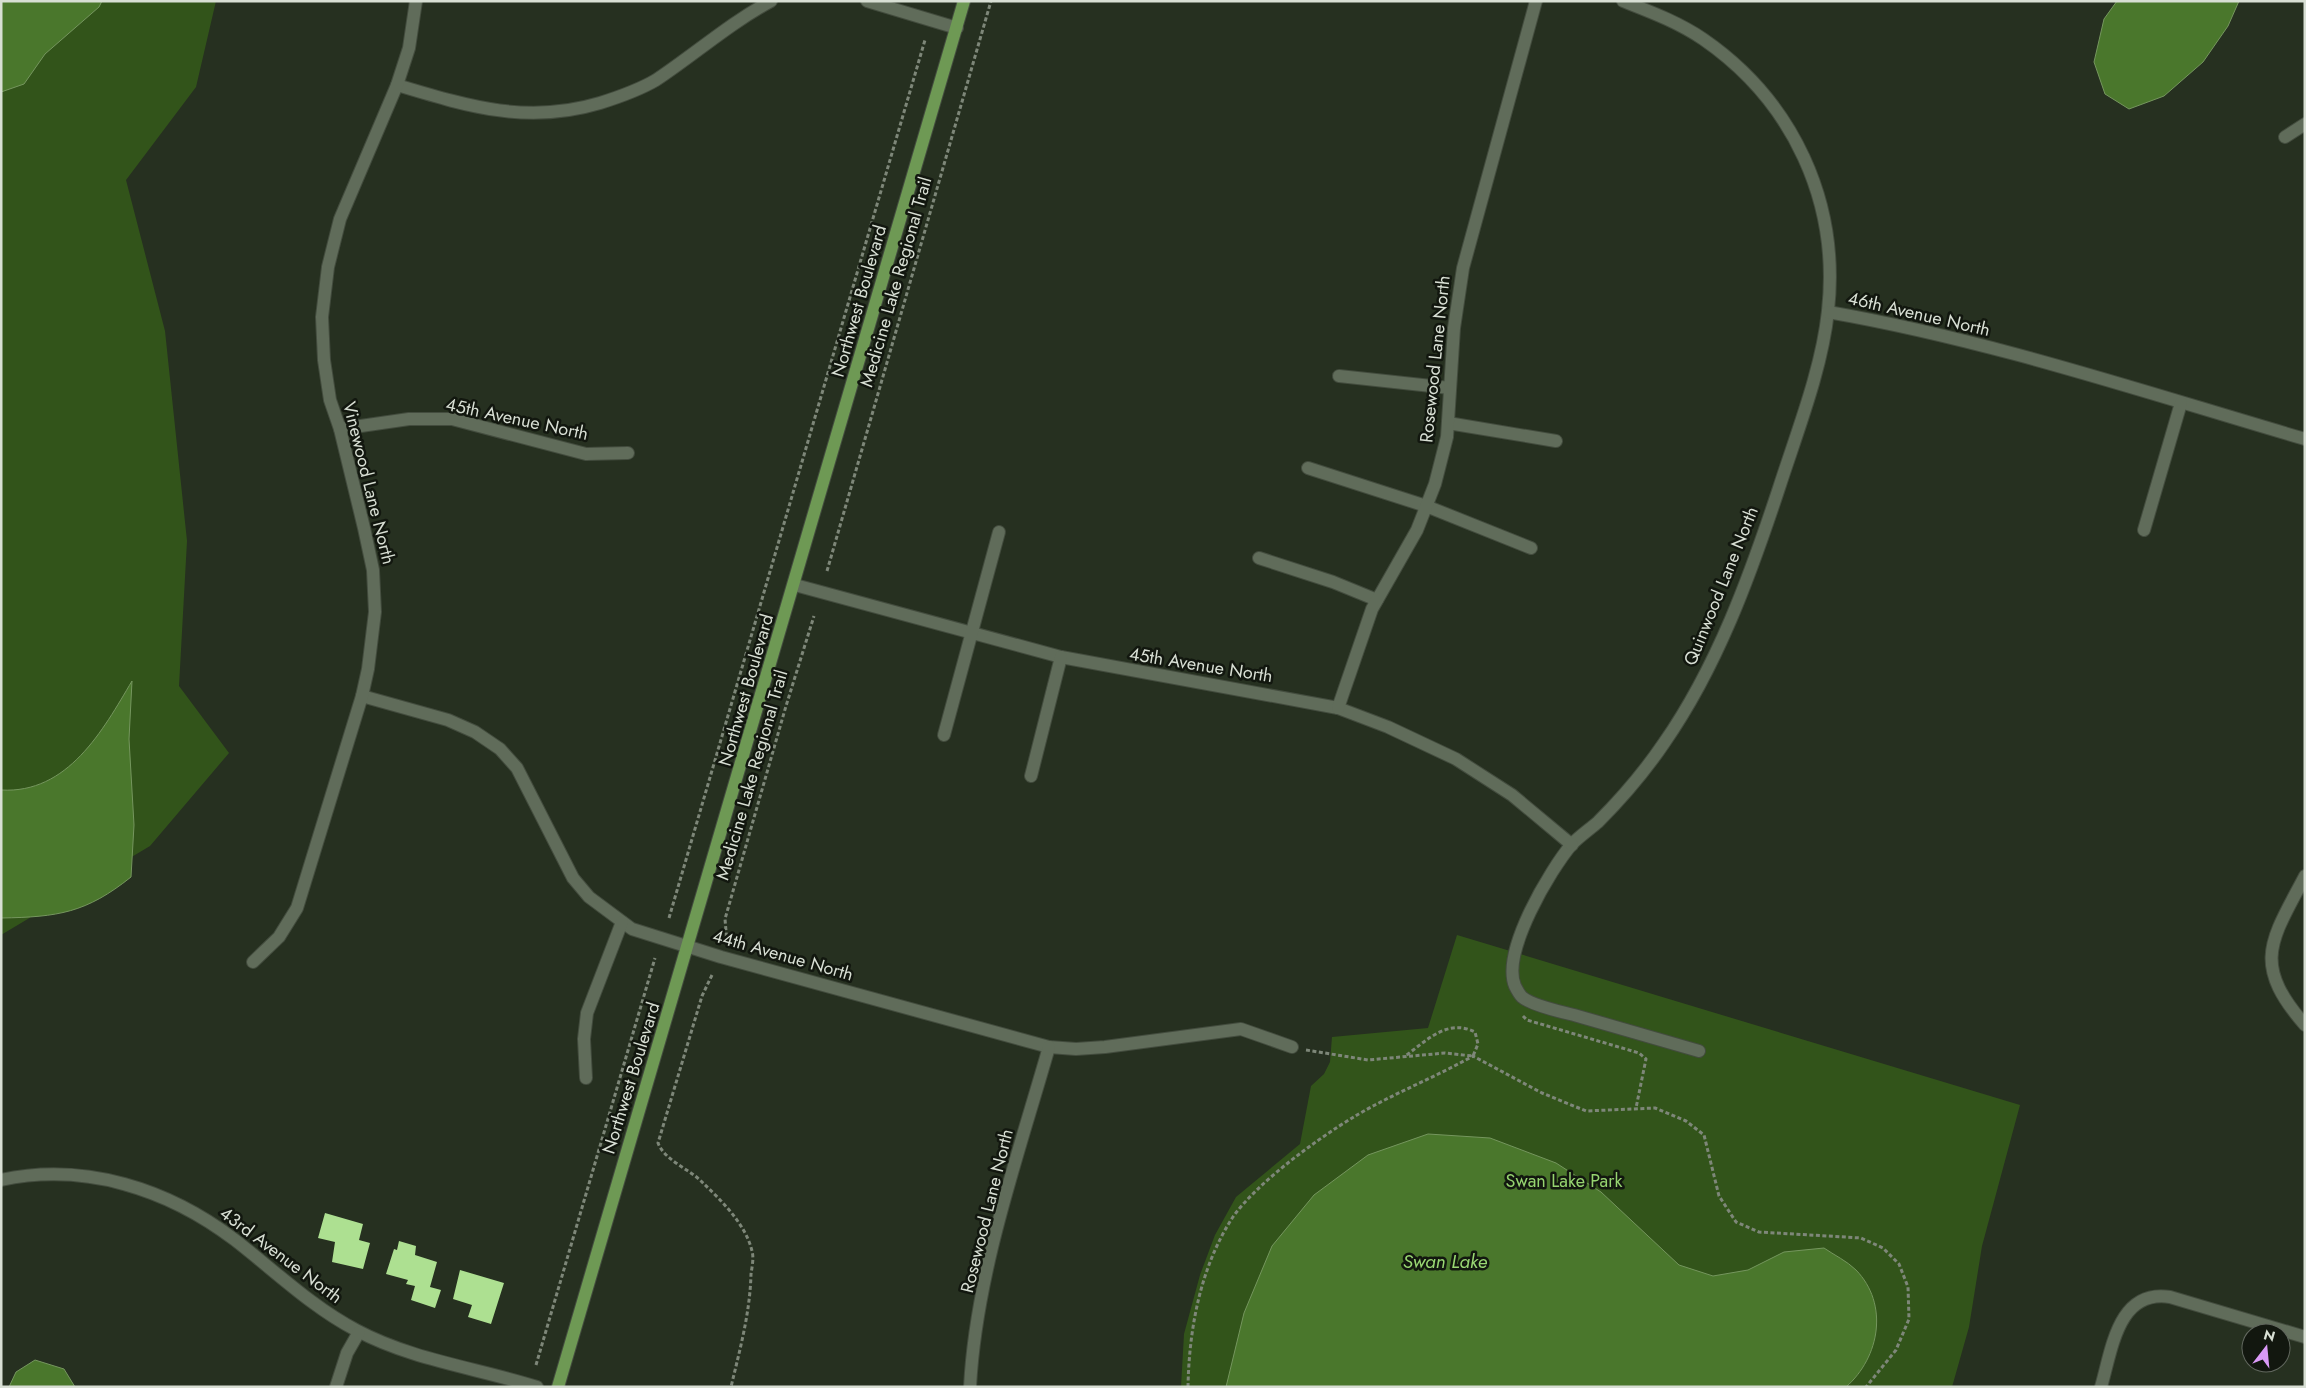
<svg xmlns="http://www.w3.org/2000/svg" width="2306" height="1388" font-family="Jost,sans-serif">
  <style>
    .green { fill: #32541a }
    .water { fill: #4a772c; stroke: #75965e }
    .building { fill: #ade091 }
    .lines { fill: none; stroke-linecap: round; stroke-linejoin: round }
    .minor-casing { stroke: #434c3e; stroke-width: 14 }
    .major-casing { stroke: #434c3e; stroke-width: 14 }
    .path { stroke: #7e8779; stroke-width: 3; stroke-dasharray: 4 2.5; stroke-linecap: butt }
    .minor { stroke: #606c5a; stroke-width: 12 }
    .major { stroke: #6e9954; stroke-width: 12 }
    .labels { text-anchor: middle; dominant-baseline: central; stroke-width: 5; stroke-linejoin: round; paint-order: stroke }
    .street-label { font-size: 18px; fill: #d8dfd4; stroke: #12170f }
    .park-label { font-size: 18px; fill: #96d470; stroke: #12170f }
    .water-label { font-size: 19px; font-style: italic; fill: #99d773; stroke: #12170f }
  </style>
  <rect width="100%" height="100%" fill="#263020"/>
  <g class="green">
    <polygon points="1,1 216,1 196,87 126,180 165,331 187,541 179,686 229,753 150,846 1,935"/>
    <polygon points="1457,935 2020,1105 1982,1246 1969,1327 1952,1387 1181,1387 1184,1334 1200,1275 1215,1235 1236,1197 1300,1144 1311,1086 1324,1074 1330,1062 1332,1037 1428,1028"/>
  </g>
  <g class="water">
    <polygon points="1,1 102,1 99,7 45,54 24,84 1,92"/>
    <polygon points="2117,1 2239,1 2228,26 2203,62 2164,96 2129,109 2105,94 2094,62 2104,19"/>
    <path d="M132,681l-3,58 5,86 -3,52c-45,36 -73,40 -130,41v-128c67,4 102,-60 131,-109z"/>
    <path d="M1428,1134l62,4 66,25 45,29 78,73 34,11 35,-6 36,-18 40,-4c10,7 23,13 32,22 33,34 24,87 -10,117h-620l18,-74 28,-67 42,-51 54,-40z"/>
    <polygon points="35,1360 64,1369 75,1387 9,1387 16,1372"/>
  </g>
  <g class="building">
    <polygon points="325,1213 363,1224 359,1240 370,1243 363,1269 332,1262 335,1242 318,1238"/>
    <polygon points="399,1241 416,1246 415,1255 437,1262 430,1287 441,1290 435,1308 411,1300 415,1286 406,1284 408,1280 386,1274 394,1249 397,1250"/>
    <polygon points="460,1270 504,1283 491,1324 468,1317 472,1305 453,1299"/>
  </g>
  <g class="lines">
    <g class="minor-casing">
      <g id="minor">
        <polyline points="867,1 957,28"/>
        <path d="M1623,1c28,11 55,21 80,38 90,62 137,163 125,272 -6,58 -31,121 -49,177 -29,88 -62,179 -115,255 -19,28 -42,55 -66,79 -8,7 -18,14 -26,22 -22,26 -71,108 -57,142 2,4 4,8 7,11 9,8 39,15 52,18 42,12 83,24 125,36"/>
        <path d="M397,85c70,21 130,40 203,18 19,-6 39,-13 56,-23 39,-26 74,-57 115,-79"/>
        <polyline points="2285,137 2305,124"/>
        <path d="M1828,312c162,28 319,81 477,127"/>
        <polyline points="1339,376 1450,388"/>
        <polyline points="1448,423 1556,441"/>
        <polyline points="340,429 409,419 452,419 586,454 628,453"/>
        <polyline points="1308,468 1426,506 1531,548"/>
        <polyline points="2144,530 2181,403"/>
        <polyline points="1259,558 1333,582 1377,600"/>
        <polyline points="795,585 1061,657 1338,708 1388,727 1456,759 1512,795 1572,845"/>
        <polyline points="362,696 448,720 475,732 500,749 517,768 573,878 589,897 632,929 721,957 1049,1047 1076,1049 1105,1047 1241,1029 1292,1047"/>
        <polyline points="1338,708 1372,609 1417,530 1435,484 1447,437 1454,328 1463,268 1536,1"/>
        <polyline points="944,735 999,532"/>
        <polyline points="1031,776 1061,657"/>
        <path d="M2305,876c-34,65 -54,87 0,149"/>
        <polyline points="253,962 279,937 297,908 362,696 368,669 375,612 373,570 364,528 340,429 330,400 324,360 322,317 328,267 340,219 397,85 409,48 416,1"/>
        <polyline points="586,1078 584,1039 587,1013 622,922"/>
        <path d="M1,1180c84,-18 167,9 234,60 40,31 77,67 121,90 56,30 121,38 181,57"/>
        <polyline points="336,1387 347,1353 359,1332"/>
        <path d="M970,1387c6,-114 48,-231 79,-340"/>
        <path d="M2101,1387c11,-38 17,-98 69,-90l135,40"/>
      </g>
    </g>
    <g class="major-casing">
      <polyline id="major" points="558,1387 964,1"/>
    </g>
    <g class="path">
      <polyline points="936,2 936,1"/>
      <polyline points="827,571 991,1"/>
      <polyline points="669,918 925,40"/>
      <polyline points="727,943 725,919 786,706 814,616"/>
      <path d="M712,975l-10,21 -44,147c7,18 32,26 45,40 19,18 43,42 49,68 2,7 0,16 -1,23 -1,39 -11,75 -20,113"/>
      <polyline points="1523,1016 1527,1020 1639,1053 1646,1059 1636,1108"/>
      <path d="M1306,1050l62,10 77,-7 28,3 5,-12 -3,-12c-28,-14 -49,9 -71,25"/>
      <polyline points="536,1365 655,958"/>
      <path d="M1188,1387c1,-57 12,-118 43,-167 24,-38 103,-94 144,-115 32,-17 66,-31 98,-49l69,37 44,18 69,-3 31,13 18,14 15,61 17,26 23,10 102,6 22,10 16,16 9,23 1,32 -13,31 -30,37"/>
    </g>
    <use href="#minor" class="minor"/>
    <use href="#major" class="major"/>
  </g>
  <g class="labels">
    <g class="street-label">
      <text transform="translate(896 282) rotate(-74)">Medicine Lake Regional Trail</text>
      <text transform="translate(859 301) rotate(-74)">Northwest Boulevard</text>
      <text transform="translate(1919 314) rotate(13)">46th Avenue North</text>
      <text transform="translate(1435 359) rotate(-84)">Rosewood Lane North</text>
      <text transform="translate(517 419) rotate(12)">45th Avenue North</text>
      <text transform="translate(369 483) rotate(76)">Vinewood Lane North</text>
      <text transform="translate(1721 586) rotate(-68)">Quinwood Lane North</text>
      <text transform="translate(1201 665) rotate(9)">45th Avenue North</text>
      <text transform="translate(746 690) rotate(-74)">Northwest Boulevard</text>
      <text transform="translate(752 775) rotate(-74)">Medicine Lake Regional Trail</text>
      <text transform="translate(783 955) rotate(16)">44th Avenue North</text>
      <text transform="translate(631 1078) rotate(-73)">Northwest Boulevard</text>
      <text transform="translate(987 1211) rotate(-76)">Rosewood Lane North</text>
      <text transform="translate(281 1255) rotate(37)">43rd Avenue North</text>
    </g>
    <g class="park-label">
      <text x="1564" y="1181">Swan Lake Park</text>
    </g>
    <g class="water-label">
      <text x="1445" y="1261">Swan Lake</text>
    </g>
  </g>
  <rect width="2306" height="1388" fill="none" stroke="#d8dfd4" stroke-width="5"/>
  <g transform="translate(2266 1348) rotate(16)"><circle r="24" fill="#12170f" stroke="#61675e"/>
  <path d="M0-4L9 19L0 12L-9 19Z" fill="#da9af7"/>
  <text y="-8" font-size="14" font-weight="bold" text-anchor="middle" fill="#d8dfd4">N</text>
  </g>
</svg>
